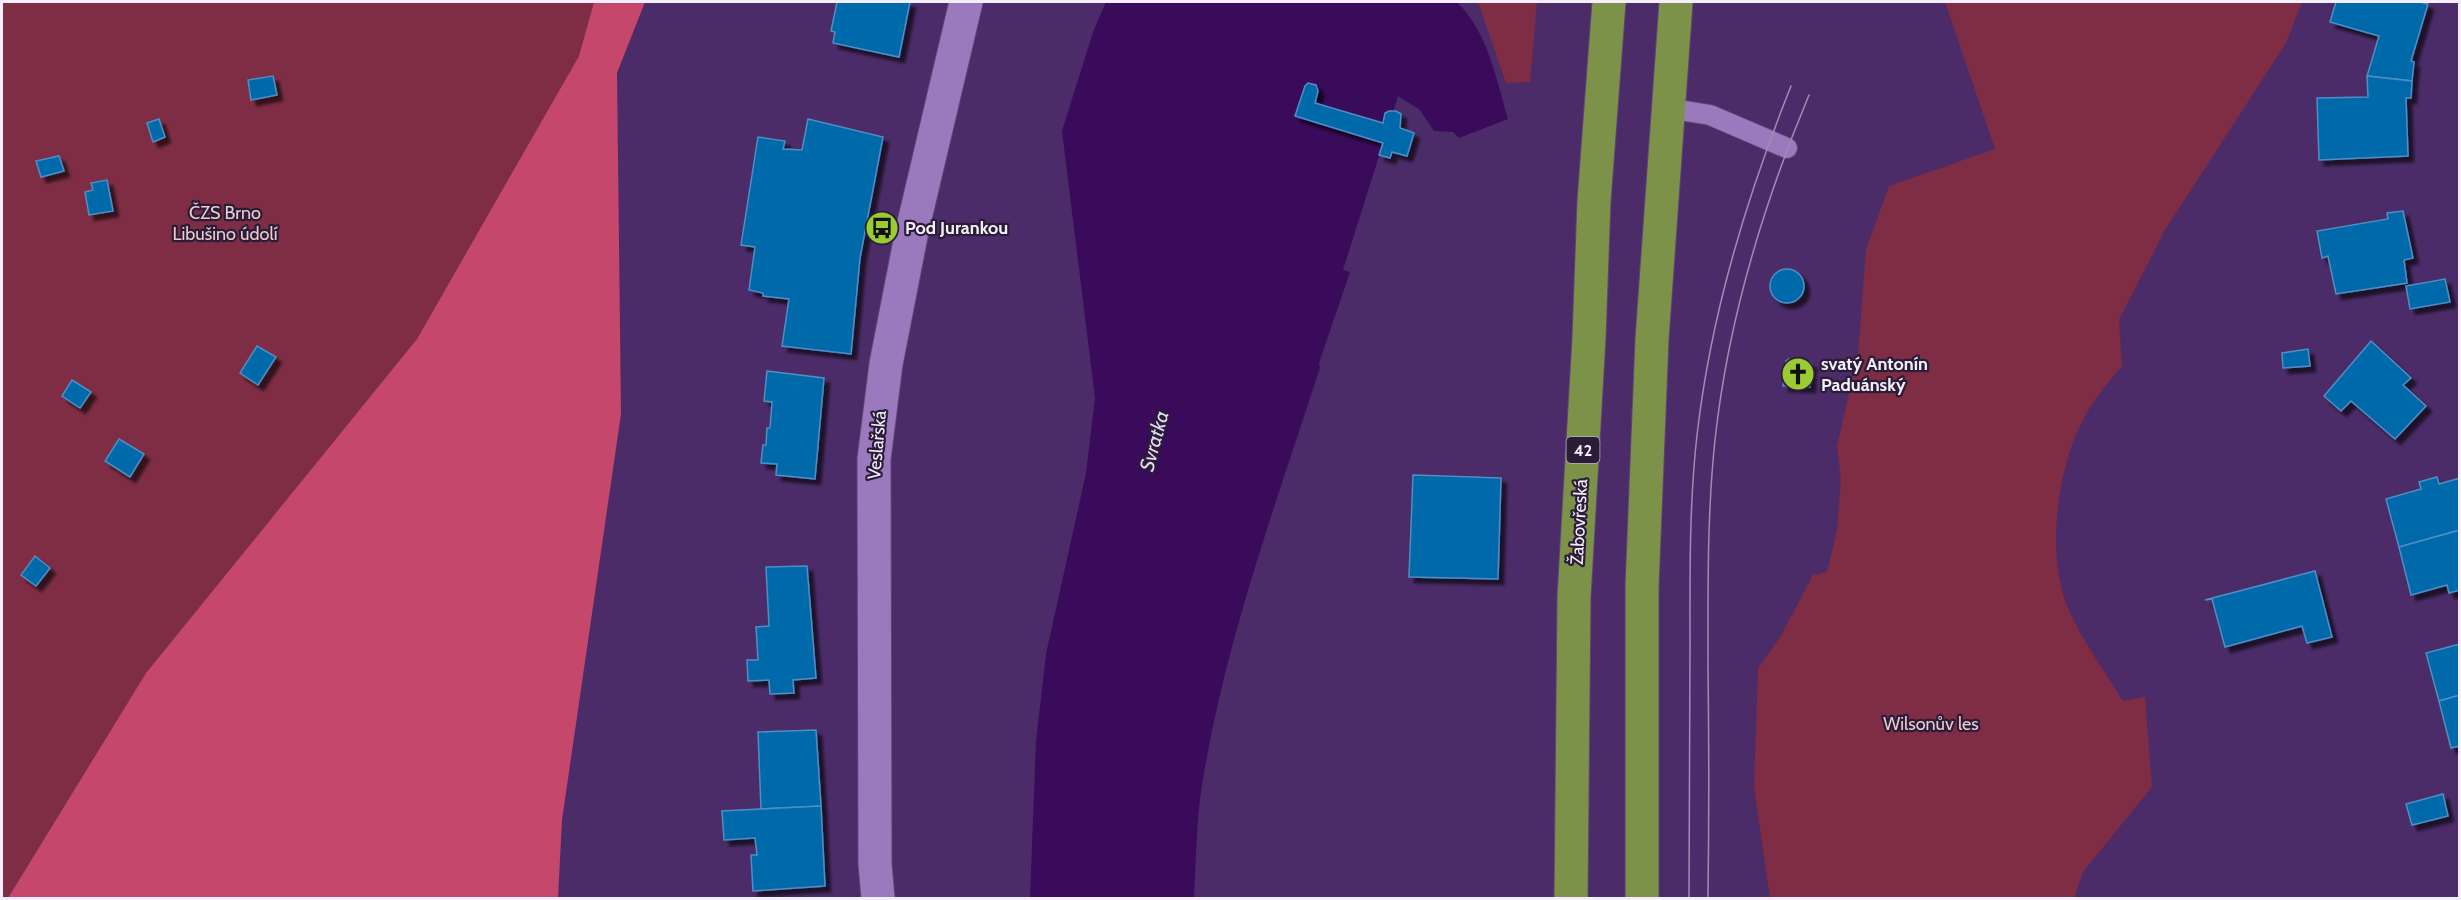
<svg xmlns="http://www.w3.org/2000/svg" width="2461" height="900" font-family="Cabin,sans-serif">
  <style>
    .green { fill: #7e2d44 }
    .forest { fill: #c5476c }
    .water { fill: #3a0b5b }
    .building { fill: #0069aa; stroke: #4f8ec4; stroke-width: 1.5; filter: url(#shadow) }
    .lines { fill: none; stroke-linecap: round; stroke-linejoin: round }
    .service-casing { stroke: #604575; stroke-width: 22 }
    .tertiary-casing { stroke: #604575; stroke-width: 35 }
    .trunk-casing { stroke: #604575; stroke-width: 35 }
    .service { stroke: #9a79bc; stroke-width: 20 }
    .tertiary { stroke: #9a79bc; stroke-width: 33 }
    .trunk { stroke: #7c9248; stroke-width: 33 }
    .tram { stroke: #a08db2; stroke-width: 1.5 }
    .labels { text-anchor: middle; dominant-baseline: central; stroke-width: 4.5; stroke-linejoin: round; paint-order: stroke }
    .shield { fill: #2b1d38; stroke: #b8afc1; stroke-width: 1.5 }
    .shield-label { font-size: 16px; font-weight: bold; fill: #f4eefc }
    .park-label { font-size: 18px; fill: #ebcad0; stroke: #2b1d38 }
    .poi-label { font-size: 18px; font-weight: bold; fill: #f4eefc; stroke: #2b1d38; text-anchor: start }
    .street-label { font-size: 18px; fill: #f4eefc; stroke: #2b1d38 }
    .water-label { font-size: 20px; font-style: italic; fill: #e5d9f4; stroke: #2b1d38 }
  </style>
  <defs>
    <filter id="shadow"><feDropShadow dx="5.5" dy="5.5" stdDeviation="1.5" flood-color="#0009"/></filter>
  </defs>
  <rect width="100%" height="100%" fill="#4b2c68"/>
  <g class="green">
    <polygon points="2,2 594,2 579,56 417,339 146,673 8,898 2,898"/>
    <polygon points="1478,2 1537,2 1530,82 1506,83"/>
    <path d="M1945,2h357l-16,41 -121,187 -46,90 3,46c-14,16 -28,33 -38,52 -27,50 -38,134 -17,188 14,33 37,64 56,95l22,-4 7,90 -69,85 -9,26h-304l-16,-111 4,-118 24,-35 31,-59 14,-3 10,-41 4,-51 -4,-34 21,-91 8,-105 23,-64 106,-37z"/>
  </g>
  <polygon class="forest" points="594,2 645,2 617,73 621,414 562,820 558,898 8,898 146,673 417,339 579,56"/>
  <path class="water" d="M1106,2h351c31,31 39,76 51,117l-49,19 -6,-6 -19,-1 -14,-21 -22,-14 -55,174 7,2 -31,91 1,5c-45,138 -95,274 -118,417 -6,37 -6,76 -8,113h-164l6,-157 10,-87 40,-181 9,-75 -33,-267 31,-99z"/>
  <g class="building">
    <polygon points="837,2 910,2 899,57 833,43 835,32 831,31"/>
    <polygon points="2336,2 2419,2 2428,4 2411,61 2414,62 2412,81 2367,76 2379,36 2330,22"/>
    <polygon points="273,76 277,95 251,100 248,80"/>
    <polygon points="2367,76 2412,81 2411,98 2406,98 2408,156 2319,160 2317,98 2368,97"/>
    <polygon points="1308,83 1316,85 1318,91 1315,103 1383,123 1385,113 1389,111 1396,111 1401,114 1400,128 1414,133 1407,156 1392,152 1390,158 1379,155 1383,143 1295,116 1305,86"/>
    <polygon points="159,119 165,137 153,142 147,123"/>
    <polygon points="808,119 883,137 860,258 851,354 782,346 789,299 763,296 763,293 749,290 755,247 741,245 758,137 785,141 783,149 802,150"/>
    <polygon points="59,156 64,171 41,177 36,161"/>
    <polygon points="107,180 113,211 89,215 85,192 93,190 91,183"/>
    <polygon points="2403,211 2413,258 2404,260 2407,283 2336,294 2328,256 2322,258 2317,231 2388,219 2387,213"/>
    <circle cx="1787" cy="286" r="17"/>
    <polygon points="2445,279 2450,302 2410,309 2406,286"/>
    <polygon points="2371,341 2411,378 2403,385 2426,406 2395,439 2351,401 2341,411 2324,396"/>
    <polygon points="257,346 276,357 258,385 240,373"/>
    <polygon points="2308,349 2310,366 2283,368 2282,353"/>
    <polygon points="1789,359 1790,363 1807,364 1810,362 1812,365 1810,366 1810,387 1783,386 1786,361"/>
    <polygon points="767,371 824,378 815,479 776,475 777,464 761,463 763,445 766,445 767,428 770,428 772,402 764,401"/>
    <polygon points="72,380 91,392 80,408 62,396"/>
    <polygon points="119,439 144,454 130,477 105,461"/>
    <polygon points="1413,475 1501,478 1498,579 1409,577"/>
    <polygon points="2437,477 2439,484 2460,478 2460,530 2399,547 2386,499 2421,489 2419,482"/>
    <polygon points="2460,530 2460,590 2449,593 2447,585 2411,595 2399,547"/>
    <polygon points="35,556 50,568 36,586 21,575"/>
    <polygon points="807,566 816,678 793,680 794,693 770,694 769,680 748,681 747,660 758,660 756,627 769,626 766,567"/>
    <polygon points="2315,571 2332,637 2307,643 2302,626 2225,647 2212,599 2205,600"/>
    <polygon points="2460,644 2460,695 2439,701 2426,653"/>
    <polygon points="2460,695 2460,746 2451,748 2439,701"/>
    <polygon points="816,730 821,806 761,809 758,732"/>
    <polygon points="2443,794 2448,816 2412,825 2406,804"/>
    <polygon points="821,806 825,886 753,891 751,855 757,855 755,838 724,840 722,811"/>
  </g>
  <g class="lines">
    <g class="service-casing">
      <polyline id="service" points="1667,108 1710,115 1787,148"/>
    </g>
    <g class="tertiary-casing">
      <polyline id="tertiary" points="878,898 875,864 874,459 886,364 912,231 966,2"/>
    </g>
    <g class="trunk-casing">
      <g id="trunk">
        <polyline points="1571,898 1574,597 1589,338 1594,201 1609,2"/>
        <polyline points="1642,898 1642,587 1652,339 1676,2"/>
      </g>
    </g>
    <use href="#service" class="service"/>
    <use href="#tertiary" class="tertiary"/>
    <use href="#trunk" class="trunk"/>
    <g class="tram">
      <path d="M1689,898c1,-83 1,-166 1,-249 0,-72 -1,-143 7,-214 14,-121 49,-236 94,-349"/>
      <path d="M1708,898c1,-77 1,-154 0,-231 0,-76 -1,-152 7,-227 13,-120 48,-235 94,-345"/>
    </g>
  </g>
  <defs>
    <g id="bus-disc" transform="scale(1.725)"><circle r="9.5" fill="#9bcb33" stroke="#2b1d38"/><path d="M-5-6H5V4H4V6H2V4H-2V6H-4V4H-5ZM-3.5-4V0h7V-4ZM-3.5 1.2v1.5H-2V1.2ZM2 1.2v1.5H3.5V1.2Z" fill="#111"/></g>
    <g id="church-disc" transform="scale(1.725)"><circle r="9.5" fill="#9bcb33" stroke="#2b1d38"/><path d="M-1.2-6h2.4v3.5h3.3v2.4h-3.3V6h-2.4V-.1h-3.3v-2.4h3.3Z" fill="#111"/></g>
  </defs>
  <g fill-rule="evenodd">
    <use href="#bus-disc" x="882" y="228"/>
    <use href="#church-disc" x="1798" y="374"/>
  </g>
  <g class="labels">
    <rect class="shield" x="1566.5" y="437" width="33" height="26" rx="4.5"/>
    <g class="shield-label">
      <text x="1583" y="450">42</text>
    </g>
    <g class="park-label">
      <text x="225" y="213">ČZS Brno<tspan x="225" dy="21">Libušino údolí</tspan></text>
      <text x="1931" y="724">Wilsonův les</text>
    </g>
    <g class="poi-label">
      <text x="905" y="228">Pod Jurankou</text>
      <text x="1821" y="364">svatý Antonín<tspan x="1821" dy="21">Paduánský</tspan></text>
    </g>
    <g class="street-label">
      <text transform="translate(877 445) rotate(-85)">Veslařská</text>
      <text transform="translate(1579 522) rotate(-87)">Žabovřeská</text>
    </g>
    <g class="water-label">
      <text transform="translate(1154 441) rotate(-75)">Svratka</text>
    </g>
  </g>
  <rect width="2461" height="900" fill="none" stroke="#f4eefc" stroke-width="6"/>
</svg>
